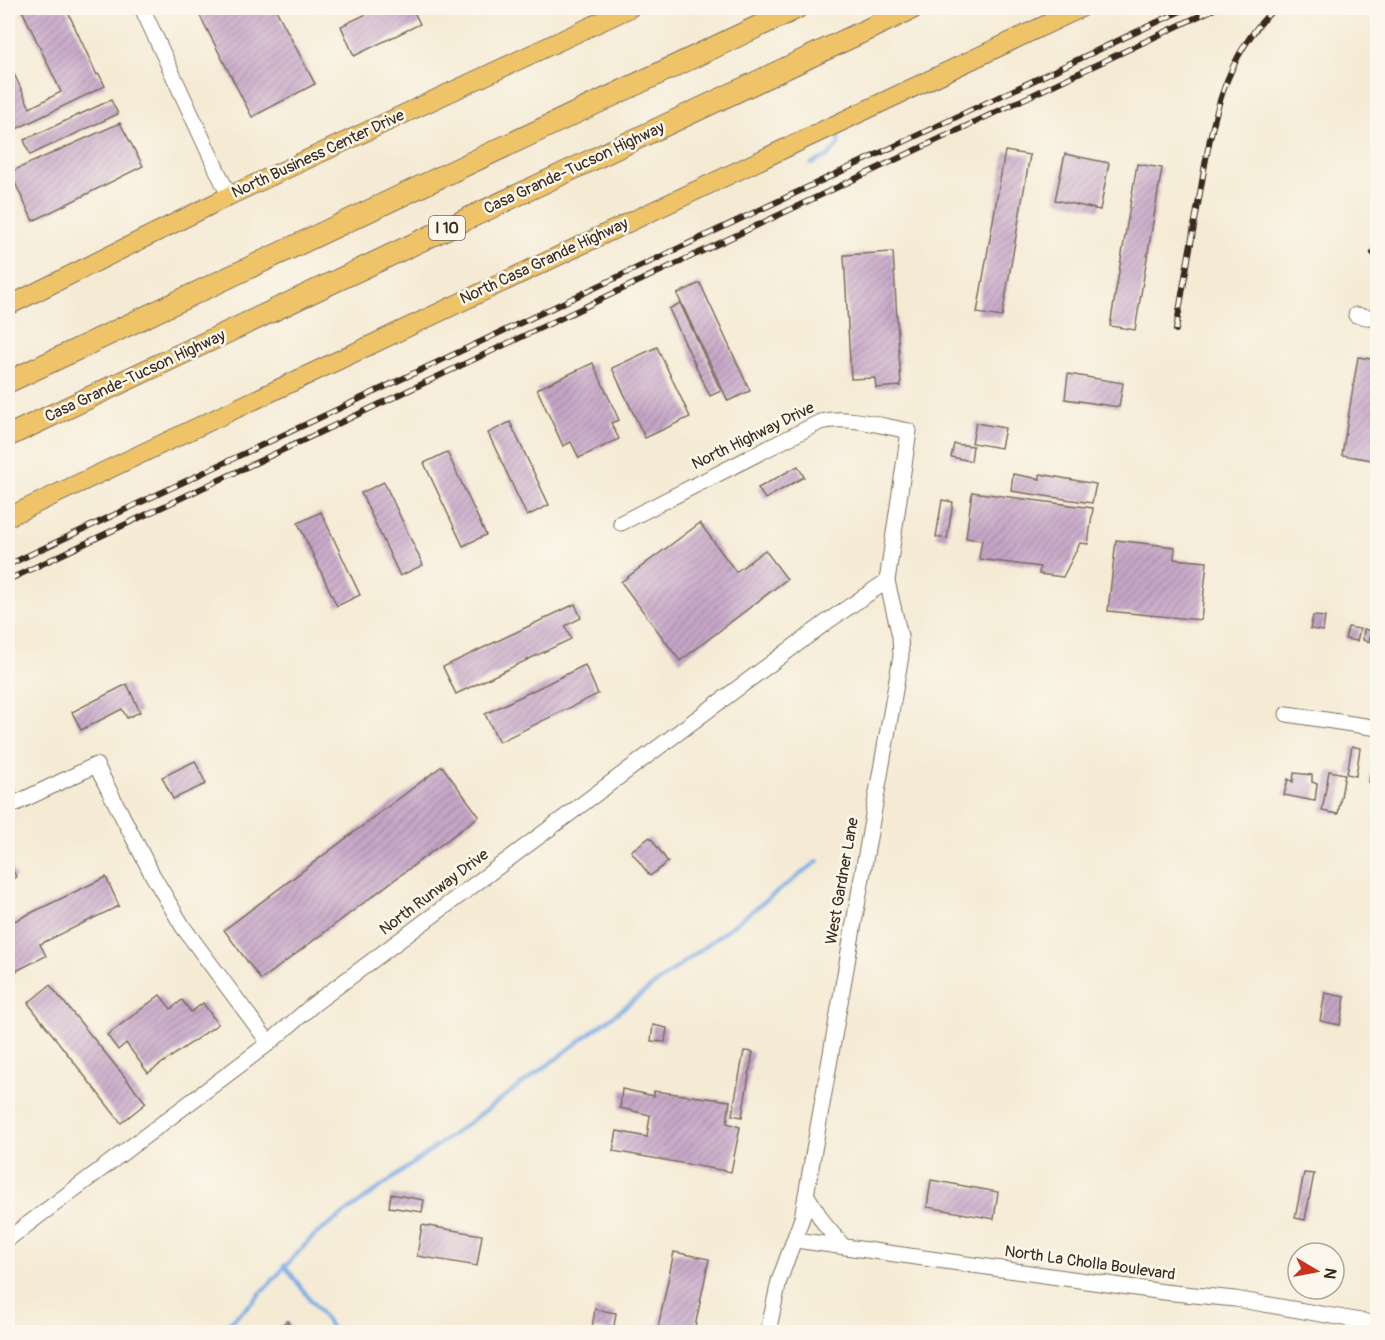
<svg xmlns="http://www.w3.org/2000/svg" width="1385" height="1340" font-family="Pangolin,sans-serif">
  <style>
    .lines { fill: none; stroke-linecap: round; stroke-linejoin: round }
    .stream { stroke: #78abe4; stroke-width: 4 }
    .building { fill: url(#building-hatch) }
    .minor-casing { stroke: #7c6e5e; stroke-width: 17 }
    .major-casing { stroke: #7c6e5e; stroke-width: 20 }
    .highway-casing { stroke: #7c6e5e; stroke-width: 23 }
    .minor { stroke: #fff; stroke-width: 15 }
    .major { stroke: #efc469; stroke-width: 18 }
    .highway { stroke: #efc469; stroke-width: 21 }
    .rail-casing { stroke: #3b2a1e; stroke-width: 6 }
    .rail { stroke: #fbf7ec; stroke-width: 4; stroke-dasharray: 11; stroke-linecap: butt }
    .labels { text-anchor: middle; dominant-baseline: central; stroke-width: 5; stroke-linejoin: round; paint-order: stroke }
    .shield { fill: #fbf7ec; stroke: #75685c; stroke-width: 1.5 }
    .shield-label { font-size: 15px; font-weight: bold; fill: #3b2a1e }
    .street-label { font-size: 16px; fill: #3b2a1e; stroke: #fbf7ec }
  </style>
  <defs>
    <pattern id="building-hatch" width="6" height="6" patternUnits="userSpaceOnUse" patternTransform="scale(1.5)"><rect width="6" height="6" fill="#c6a6c8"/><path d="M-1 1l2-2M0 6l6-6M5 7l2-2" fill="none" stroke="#a287a2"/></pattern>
  </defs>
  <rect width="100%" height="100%" fill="#fbf7ec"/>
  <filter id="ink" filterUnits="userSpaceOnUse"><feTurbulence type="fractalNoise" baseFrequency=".0167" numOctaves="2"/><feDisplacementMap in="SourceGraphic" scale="12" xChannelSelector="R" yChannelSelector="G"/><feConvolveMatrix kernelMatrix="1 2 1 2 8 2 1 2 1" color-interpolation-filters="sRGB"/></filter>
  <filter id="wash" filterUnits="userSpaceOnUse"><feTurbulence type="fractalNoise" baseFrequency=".008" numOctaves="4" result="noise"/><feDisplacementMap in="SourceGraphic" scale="24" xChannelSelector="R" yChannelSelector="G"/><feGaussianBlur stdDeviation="1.35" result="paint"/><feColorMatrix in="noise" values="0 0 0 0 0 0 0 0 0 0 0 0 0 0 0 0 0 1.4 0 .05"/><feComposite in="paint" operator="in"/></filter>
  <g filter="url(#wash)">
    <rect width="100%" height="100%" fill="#f5ebd5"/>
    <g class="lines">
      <g class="stream">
        <polyline points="811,164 828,156 838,145 839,137"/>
        <polyline points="284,1265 335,1332"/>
        <path d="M216,1332c40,-27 64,-63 99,-97l241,-176 262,-198"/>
      </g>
    </g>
    <g id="blocks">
      <g class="building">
        <polygon points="21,8 66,8 97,75 99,74 105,86 8,133 8,61 30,108 61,92"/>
        <polygon points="196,8 275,8 315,84 252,117"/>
        <polygon points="379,8 412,8 420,24 354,56 341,26"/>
        <polygon points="111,100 118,114 30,155 24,140"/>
        <polygon points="120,123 143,166 33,221 10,172"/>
        <polygon points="1005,151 1030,155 1002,317 977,313"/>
        <polygon points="1065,154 1109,163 1100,210 1055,200"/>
        <polygon points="1137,164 1162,168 1135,330 1110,326"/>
        <polygon points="893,252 901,386 876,388 875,378 851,379 844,255"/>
        <polygon points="700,283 750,391 728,401 677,294"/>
        <polygon points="680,303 721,391 710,396 669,309"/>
        <polygon points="657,347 690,417 645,438 612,368"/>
        <polygon points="1358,357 1378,360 1378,461 1342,455"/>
        <polygon points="593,363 619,420 611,423 619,439 579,458 571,442 563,446 537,389"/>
        <polygon points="1068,374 1123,383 1119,407 1065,399"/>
        <polygon points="510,422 549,505 527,516 488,433"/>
        <polygon points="976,423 1005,428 1001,448 972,443"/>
        <polygon points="954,444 973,446 971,461 951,457"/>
        <polygon points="447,452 486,535 463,546 424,463"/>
        <polygon points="798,466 804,477 765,499 758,488"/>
        <polygon points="1013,474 1040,479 1040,474 1096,484 1092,503 1011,491"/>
        <polygon points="384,482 423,565 400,576 361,493"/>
        <polygon points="972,492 1093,508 1088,544 1080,543 1063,577 1039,574 1040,567 979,559 982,540 966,538"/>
        <polygon points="942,500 953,502 947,539 936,537"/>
        <polygon points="321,512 360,595 337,606 298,523"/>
        <polygon points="700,523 736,572 765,550 787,579 680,661 621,582"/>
        <polygon points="1116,540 1175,547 1174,559 1207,562 1201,620 1108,611"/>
        <polygon points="575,604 581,618 565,626 571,639 456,694 443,667"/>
        <polygon points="1313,616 1325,617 1323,631 1310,629"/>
        <polygon points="1348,627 1360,629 1357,641 1345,639"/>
        <polygon points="1364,629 1371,631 1369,642 1363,640"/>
        <polygon points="585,665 598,694 499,742 485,714"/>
        <polygon points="127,684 140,712 127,718 122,709 81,730 72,712"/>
        <polygon points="1352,746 1360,748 1356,776 1347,774"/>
        <polygon points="1375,752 1378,752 1378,783 1369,782"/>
        <polygon points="195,761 206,784 173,799 162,777"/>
        <polygon points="442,766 479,816 261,980 224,930"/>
        <polygon points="1329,771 1345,774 1338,814 1322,811"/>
        <polygon points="1294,773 1312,775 1312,782 1317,784 1315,801 1284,795 1288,779 1293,782"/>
        <polygon points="650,837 668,862 650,876 631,851"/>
        <polygon points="8,860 16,877 8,881"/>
        <polygon points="106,877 119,906 40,944 46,956 8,975 8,924"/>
        <polygon points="50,985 146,1103 121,1123 28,1003"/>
        <polygon points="1325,993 1345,997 1340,1025 1320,1021"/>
        <polygon points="160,995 171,1009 182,1000 191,1012 203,1003 218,1024 148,1073 126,1043 118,1050 107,1035"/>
        <polygon points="653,1025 667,1028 665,1042 651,1041"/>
        <polygon points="744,1051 753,1052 742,1117 732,1115"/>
        <polygon points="622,1089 654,1096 654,1091 730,1101 727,1123 740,1127 731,1172 613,1151 617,1131 647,1137 650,1115 620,1108"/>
        <polygon points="1304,1173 1314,1174 1305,1220 1295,1218"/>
        <polygon points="931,1180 998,1192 994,1219 927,1207"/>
        <polygon points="391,1194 424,1200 422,1212 389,1207"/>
        <polygon points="422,1225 482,1235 477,1266 417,1256"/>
        <polygon points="674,1252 709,1259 694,1332 657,1332"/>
        <polygon points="595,1309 616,1313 613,1332 592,1328"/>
        <polygon points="287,1321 290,1325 280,1332 277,1329"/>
      </g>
    </g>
  </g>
  <g filter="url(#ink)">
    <use href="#blocks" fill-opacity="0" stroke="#7c6e5e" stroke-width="1.5"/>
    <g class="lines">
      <g class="minor-casing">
        <g id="minor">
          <polyline points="142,8 229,196"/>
          <polyline points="1356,315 1378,319"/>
          <path d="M621,523l199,-101c28,-7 61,4 89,9l-22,150 13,55 1,20 -99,562 -23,63 -11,51"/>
          <polyline points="1287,714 1378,728"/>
          <polyline points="8,807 96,765 152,874 183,927 269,1043"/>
          <polyline points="806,1194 825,1225 843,1246"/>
          <polyline points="8,1239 269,1043 314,1004 828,621 887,581"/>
          <polyline points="796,1240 1164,1292 1235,1299 1378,1324"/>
        </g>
      </g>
      <g class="major-casing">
        <g id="major">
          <polyline points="8,306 229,196 630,8"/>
          <polyline points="8,517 1081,8"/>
        </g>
      </g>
      <g class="highway-casing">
        <g id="highway">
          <polyline points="8,382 797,8"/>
          <polyline points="8,436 913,8"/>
        </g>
      </g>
      <use href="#minor" class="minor"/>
      <use href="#major" class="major"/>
      <use href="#highway" class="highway"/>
      <g class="rail-casing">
        <g id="rail">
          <polyline points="1373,253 1378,246"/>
          <path d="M1176,330c7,-44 15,-87 23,-131 12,-70 22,-140 76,-191"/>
          <polyline points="8,565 1187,8"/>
          <polyline points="8,580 1216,8"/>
        </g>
      </g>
      <use href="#rail" class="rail"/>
    </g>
  </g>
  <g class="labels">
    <rect class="shield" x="429" y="216" width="36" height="24" rx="4.5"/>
    <g class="shield-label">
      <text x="447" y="228">I 10</text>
    </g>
    <g class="street-label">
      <text transform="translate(318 154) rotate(-25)">North Business Center Drive</text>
      <text transform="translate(574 168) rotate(-25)">Casa Grande-Tucson Highway</text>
      <text transform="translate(544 261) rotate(-25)">North Casa Grande Highway</text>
      <text transform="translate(135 376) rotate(-25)">Casa Grande-Tucson Highway</text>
      <text transform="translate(753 436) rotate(-26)">North Highway Drive</text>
      <text transform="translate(842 881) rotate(-80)">West Gardner Lane</text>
      <text transform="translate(434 892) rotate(-37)">North Runway Drive</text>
      <text transform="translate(1090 1263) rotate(8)">North La Cholla Boulevard</text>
    </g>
  </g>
  <rect width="1385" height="1340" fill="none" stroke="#fbf7ec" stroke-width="30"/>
  <g transform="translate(1316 1271) rotate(100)"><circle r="28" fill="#fbf7ec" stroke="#aea59a" stroke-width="1.5"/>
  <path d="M0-4.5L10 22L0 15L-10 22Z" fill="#c8321e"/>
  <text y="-9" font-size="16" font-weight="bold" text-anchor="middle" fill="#3b2a1e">N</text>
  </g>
</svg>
